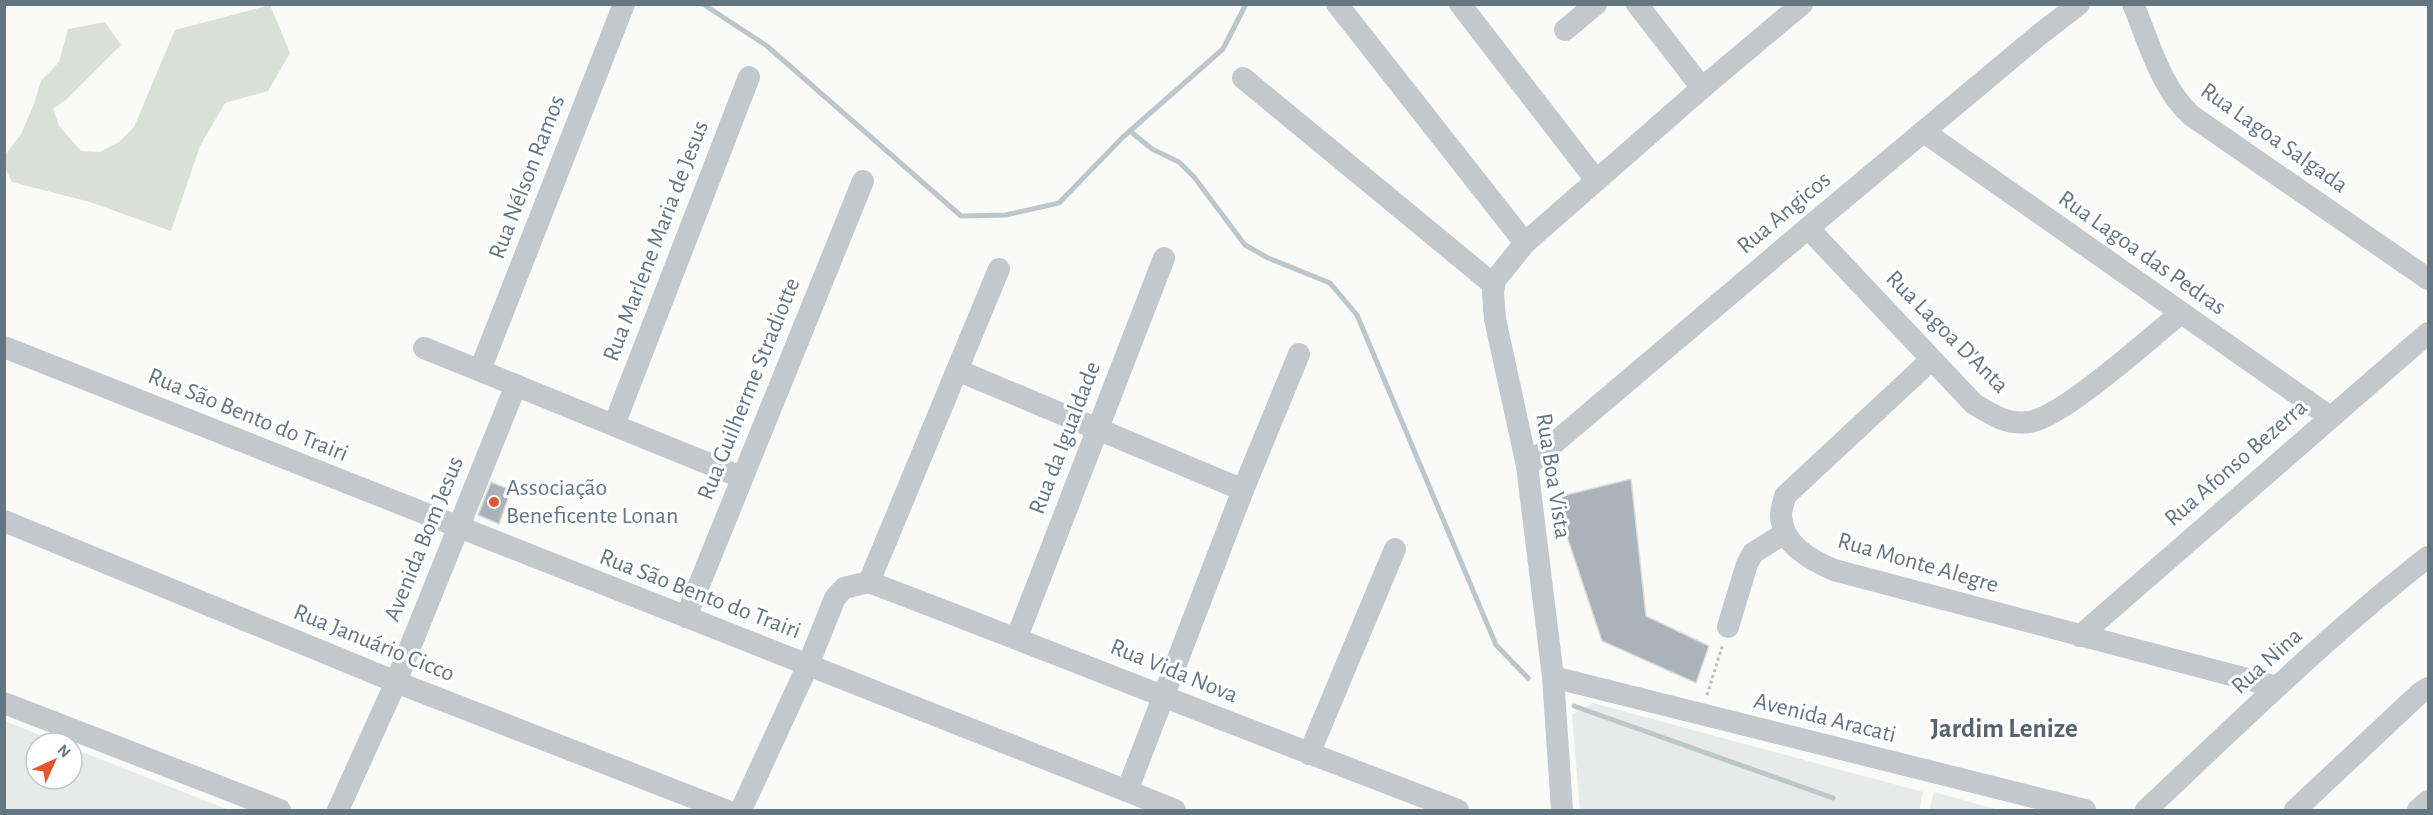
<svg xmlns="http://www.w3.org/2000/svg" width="2433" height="815" font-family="'Alegreya Sans',sans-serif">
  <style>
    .built { fill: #e8e9e9 }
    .green { fill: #dadfd7 }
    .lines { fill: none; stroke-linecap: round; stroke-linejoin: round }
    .stream { stroke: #bbc7cb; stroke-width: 5 }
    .building { fill: #aab3b9; stroke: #dcdcda; stroke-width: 1.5 }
    .path { stroke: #bbbfc2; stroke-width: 3; stroke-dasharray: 3 3; stroke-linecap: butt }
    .minor { stroke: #c3c8cc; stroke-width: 22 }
    .poi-dot { fill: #e4572e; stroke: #fff; stroke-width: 2 }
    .labels { text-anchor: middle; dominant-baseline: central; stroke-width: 6; stroke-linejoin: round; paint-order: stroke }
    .street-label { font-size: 24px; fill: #657683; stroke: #fff }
    .poi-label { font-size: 24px; fill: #657683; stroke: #fff; text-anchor: start }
    .quarter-label { font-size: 27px; font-weight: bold; fill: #57646e; stroke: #fff }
  </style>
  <rect width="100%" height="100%" fill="#fafaf8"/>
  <g class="built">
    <polygon points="1593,703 1923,792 1919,810 1580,810 1572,715"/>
    <polygon points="5,721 59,743 36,743 36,779 72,779 72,748 229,810 5,810"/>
    <polygon points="1934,792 1999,810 1929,810"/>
  </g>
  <polygon class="green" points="270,5 290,53 268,91 225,103 200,146 171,231 90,202 12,182 5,168 5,155 21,134 34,104 41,81 59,62 68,29 105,22 121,45 67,99 53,109 59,126 81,151 100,152 119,142 134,127 175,30"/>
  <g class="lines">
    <g class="stream">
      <polyline points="703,4 767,46 961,216 1006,215 1059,203 1123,137 1223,49 1246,4"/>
      <polyline points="1130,131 1152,149 1179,162 1194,177 1245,245 1268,258 1330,283 1357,315 1496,645 1528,678"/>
      <polyline points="1574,706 1833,798"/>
    </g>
  </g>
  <g class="building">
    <polygon points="1631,479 1646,616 1709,646 1696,683 1602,641 1554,498"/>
    <polygon points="491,482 511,490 499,524 478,515"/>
  </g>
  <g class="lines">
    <polyline class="path" points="1707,695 1723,644"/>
    <g class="minor">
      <polyline points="1337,4 1525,243"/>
      <polyline points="1460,4 1596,180"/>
      <polyline points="1637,4 1702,88"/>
      <path d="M2133,4c16,38 28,85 59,112l236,163"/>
      <polyline points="1565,30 1596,4"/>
      <polyline points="1243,78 1494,285"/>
      <polyline points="1924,132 2330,417"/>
      <path d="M1808,228l166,176c18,11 34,21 55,18 33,-4 122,-85 152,-109"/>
      <polyline points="4,347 1175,810"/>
      <polyline points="424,348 741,477"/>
      <path d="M1931,360l-146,136c-1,6 -4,13 -4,19 1,30 30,45 53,55l443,117"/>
      <polyline points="480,370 624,4"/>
      <polyline points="957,370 1243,490"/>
      <polyline points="614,425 749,77"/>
      <polyline points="1527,466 1808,228 2039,35 2079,4"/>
      <polyline points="4,521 396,682 725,810"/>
      <path d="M869,582c197,75 392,154 589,228"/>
      <polyline points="869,582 999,269"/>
      <polyline points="686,617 863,181"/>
      <polyline points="1728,627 1747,564 1753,553 1785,533"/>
      <polyline points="2080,636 2428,333"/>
      <polyline points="1017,637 1164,258"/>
      <polyline points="1553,677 2085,810"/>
      <polyline points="4,703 280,810"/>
      <polyline points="1309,754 1395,549"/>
      <polyline points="1127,791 1243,490 1299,354"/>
      <polyline points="338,810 396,682 516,385"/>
      <polyline points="741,810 808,665 835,598 844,588 869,582"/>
      <polyline points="1562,810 1553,677 1527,466 1495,319 1493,293 1495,280 1525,243 1702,88 1802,4"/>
      <path d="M2146,810c92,-86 183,-176 282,-253"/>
      <polyline points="2295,810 2420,693 2428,688"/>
      <polyline points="2418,810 2428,801"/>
    </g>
  </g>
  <circle class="poi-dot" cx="494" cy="502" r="6"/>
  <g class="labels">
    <g class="street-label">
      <text transform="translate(2274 138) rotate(35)">Rua Lagoa Salgada</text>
      <text transform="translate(527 177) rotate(-69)">Rua Nélson Ramos</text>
      <text transform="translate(1784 213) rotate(-40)">Rua Angicos</text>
      <text transform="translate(656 241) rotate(-69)">Rua Marlene Maria de Jesus</text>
      <text transform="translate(2142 253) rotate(35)">Rua Lagoa das Pedras</text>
      <text transform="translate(1947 332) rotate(45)">Rua Lagoa D'Anta</text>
      <text transform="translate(749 389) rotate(-68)">Rua Guilherme Stradiotte</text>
      <text transform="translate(248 415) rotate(22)">Rua São Bento do Trairi</text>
      <text transform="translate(1065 438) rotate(-69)">Rua da Igualdade</text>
      <text transform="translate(2236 463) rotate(-41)">Rua Afonso Bezerra</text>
      <text transform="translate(1553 476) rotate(81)">Rua Boa Vista</text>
      <text transform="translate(424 539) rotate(-68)">Avenida Bom Jesus</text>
      <text transform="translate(1918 563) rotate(16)">Rua Monte Alegre</text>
      <text transform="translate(700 594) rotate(21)">Rua São Bento do Trairi</text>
      <text transform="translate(374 643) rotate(22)">Rua Januário Cicco</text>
      <text transform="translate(2267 661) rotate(-42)">Rua Nina</text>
      <text transform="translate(1174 671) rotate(22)">Rua Vida Nova</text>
      <text transform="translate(1825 718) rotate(14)">Avenida Aracati</text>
    </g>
    <g class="poi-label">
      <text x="506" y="488">Associação<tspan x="506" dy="28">Beneficente Lonan</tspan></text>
    </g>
    <g class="quarter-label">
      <text x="2004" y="728">Jardim Lenize</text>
    </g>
  </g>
  <rect width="2433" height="815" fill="none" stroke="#657683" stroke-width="12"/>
  <g transform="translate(54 761) rotate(45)"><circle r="28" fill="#ffffff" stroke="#c1c8cd" stroke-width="1.5"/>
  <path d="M0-4.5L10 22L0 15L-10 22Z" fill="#e4572e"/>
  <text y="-9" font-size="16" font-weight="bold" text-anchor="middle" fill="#657683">N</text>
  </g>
</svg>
